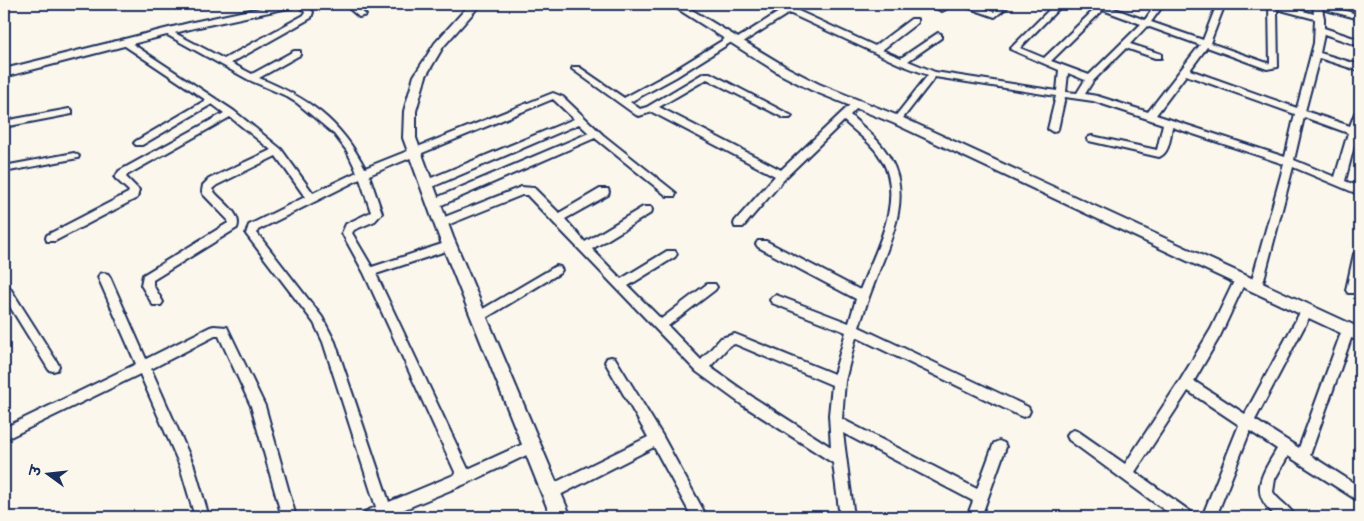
<svg xmlns="http://www.w3.org/2000/svg" width="1364" height="521" font-family="'Shantell Sans','Playpen Sans Deva',sans-serif">
  <style>
    .lines { fill: none; stroke-linecap: round; stroke-linejoin: round }
    .minor-casing { stroke: #1b2f5e; stroke-width: 4 }
    .tertiary-casing { stroke: #1b2f5e; stroke-width: 4 }
    .minor { fill: #fbf7ec; fill-rule: evenodd }
    .tertiary { fill: #fbf7ec; fill-rule: evenodd }
  </style>
  <rect width="100%" height="100%" fill="#fbf7ec"/>
  <filter id="ink" filterUnits="userSpaceOnUse"><feTurbulence type="fractalNoise" baseFrequency=".02" numOctaves="2"/><feDisplacementMap in="SourceGraphic" scale="10" xChannelSelector="R" yChannelSelector="G"/><feConvolveMatrix kernelMatrix="1 2 1 2 8 2 1 2 1" color-interpolation-filters="sRGB"/></filter>
  <g filter="url(#ink)">
    <g class="lines">
      <g class="minor-casing">
        <g id="minor">
          <path d="M297,4h8l8,8 -2,6 -80,45 21,11 42,-23h6v4l-41,23c49,20 81,42 106,90l188,-75 10,4 40,38 73,58 -1,3h-8l-72,-58 -158,69h-8l-1,-3 1,-3 160,-68 -10,-9 -147,63h-8l-1,-3 1,-3 150,-62 -21,-20 -184,76 13,38 -7,8 -21,9 -2,3 20,34 76,-25 6,4 -2,3 -76,25 92,195 64,-29 5,2 2,4 -2,4 -67,32 -77,32 1,3h-32l2,-5 12,-5 -53,-165 -9,-19 -68,-89 3,-9 56,-28 -29,-41 -59,29 -5,4c7,11 31,24 25,39l-84,52v5l10,17 -2,3h-8l-12,-20 2,-10 85,-52v-3l-25,-26 -1,-3 1,-6 6,-6 62,-29 -41,-33 -103,58 -1,2 13,13 -2,8 -82,43h-8l-1,-3 1,-3 81,-42 1,-2 -14,-13 4,-7 105,-58 -12,-9 -70,41h-6l-2,-2 2,-2 70,-41 -84,-56 -1,-2 4,-3 109,72 47,38 32,44 44,-21 -10,-21 -13,-17 -37,-31 -13,-8 -35,-15 -87,-48 4,-3 3,1 55,29 80,-44 1,-3zM360,179l11,33 -25,12 -4,9 22,40 92,201 -67,28 -54,-160 -13,-25 -65,-84 1,-3z"/>
          <polygon points="344,4 353,4 366,15 359,17"/>
          <path d="M772,4h10l6,2 4,-2h9l-7,5 81,37 36,-27h6v4l-35,27 19,8 37,-25 3,1v4l-33,23 27,11 122,19 2,-21 -49,-21 45,-45h8l-43,44 24,10 52,-50 -7,-4h20l-2,2 38,14 11,-16h8l-13,18 52,18 14,-36h8l-15,39 60,21 -1,-60h9l36,10 -1,-10h9l38,11v4l-38,-10 2,9v10l36,12v6l-36,-12 -4,19 40,12v6l-41,-13 -14,53 45,15 5,-13h5v10l-15,58 15,6v8l-67,-28 -31,120 -2,3h-8l-2,-3 34,-123 -112,-37c-2,10 -2,26 -13,30l-70,-16 -2,-2 2,-2 3,-1 65,14 6,-26 -70,-23 -28,-4 -7,32 -5,3 -5,-3 8,-33 -121,-19 -35,45h-6v-4l34,-43 -29,-11 -110,-51 -49,31h-6l-1,-3 -57,36 -46,25 10,7 7,-2 57,-34h6l82,43 -2,2h-6l-77,-39 -48,28 122,63 72,-68h6v4l-9,9c15,14 32,27 41,45 22,40 -3,85 -17,124 -6,14 -10,29 -15,43l169,80 2,4 -2,4 -5,2 -5,-2 -162,-78 -11,44 -3,38 135,70 17,-46 5,-2 5,2 2,4 -25,70h-14l6,-16 -130,-68 11,84h-14l-7,-54 -92,-59 -44,-32 -170,-177h-5l-77,31h-8l-1,-3 1,-3 84,-33 13,1 25,25 41,-24h8l1,3 -1,3 -43,24 20,23 58,-35h8l1,3 -1,3 -59,36 29,30 46,-28h8l2,3 -2,3 -47,29 33,33 46,-35h8l2,3 -2,3 -47,36 33,34 20,-22 14,-4 99,40 12,-42 -74,-29 -2,-3 2,-3 4,-2 73,28 7,-24 -98,-52 -2,-3 2,-3h8l94,49c15,-39 45,-89 22,-130 -9,-16 -25,-27 -38,-39l-58,56 -43,50h-8l-1,-3 1,-3 40,-45 -123,-64 -13,4 -3,-1 -64,-46 1,-2h6l45,31 46,-25 58,-36h6l1,3 47,-30zM1277,9l38,10 -1,24 -17,65 -107,-38 17,-23 60,22 11,-2zM1103,10l38,14 -52,51 -38,-14zM1147,26l53,19 -52,67 -51,-16 -12,-2 8,-13 33,-33 29,10h6v-4l-31,-10zM1068,73l17,7 -8,13 -11,-1zM1186,75l109,39 -10,43 -129,-42zM1304,117l44,16 -13,44 -41,-17zM735,344l97,41 -3,30 2,32 -80,-51 -41,-29 19,-21z"/>
          <polygon points="925,4 936,4 946,9 942,11"/>
          <polygon points="958,4 969,4 994,12 1003,4 1011,4 995,17"/>
          <polygon points="69,109 72,110 72,114 4,127 4,121"/>
          <polygon points="74,153 79,156 78,158 4,172 4,166"/>
          <path d="M1360,250c1,14 2,30 -4,43h-8l-2,-3 8,-36z"/>
          <polygon points="556,266 560,267 562,270 560,273 484,319 480,321 476,319 474,316 476,313"/>
          <polygon points="104,273 108,274 110,277 146,359 210,327 214,326 227,327 265,406 296,517 282,517 251,406 219,336 215,336 151,369 194,466 209,517 195,517 180,466 140,374 4,440 4,428 136,364 98,277 100,274"/>
          <path d="M1240,276l4,1 2,3 -26,56 -26,45 51,33 58,-107h8l2,3 -58,110 44,28 43,-118 2,-4 4,-1 4,1 2,4 -44,125 50,32v15l-72,-46 -13,23 -2,13c6,10 18,15 22,25h-18c-29,-24 -16,-41 0,-68l-27,-18 -34,86h-14l37,-92 -51,-34 -53,81 56,40 2,5h-19l-105,-77 -2,-4 2,-4 5,-2 5,2 46,32 56,-85 30,-50 25,-52z"/>
          <polygon points="4,284 8,285 57,362 59,366 57,370 53,371 49,370 4,297"/>
          <polygon points="611,357 615,358 662,435 707,517 692,517 654,447 556,497 551,499 546,497 544,492 546,487 648,437 605,362 607,358"/>
        </g>
      </g>
      <g class="tertiary-casing">
        <g id="tertiary">
          <polygon points="279,4 298,4 293,7 194,28 4,77 4,69 193,22"/>
          <polygon points="470,4 481,4 443,47 426,76 416,111 416,138 453,237 571,517 551,517 439,237 403,138 404,111 414,76 435,43"/>
          <polygon points="670,4 682,4 788,68 819,84 901,117 1360,328 1360,342 893,123 811,90 780,74"/>
        </g>
      </g>
      <use href="#minor" class="minor"/>
      <use href="#tertiary" class="tertiary"/>
    </g>
  </g>
  <rect width="1364" height="521" fill="none" stroke="#fbf7ec" stroke-width="20"/>
  <rect x="10" y="10" width="1344" height="501" fill="none" stroke="#1b2f5e" stroke-width="2" filter="url(#ink)"/>
  <g transform="translate(48 474) rotate(285)" stroke="#fbf7ec" stroke-width="4" paint-order="stroke">
  <path d="M0-4L9 19L0 12L-9 19Z" fill="#1b2f5e"/>
  <text y="-8" font-size="14" font-weight="bold" text-anchor="middle" fill="#1b2f5e">उ</text>
  </g>
</svg>
